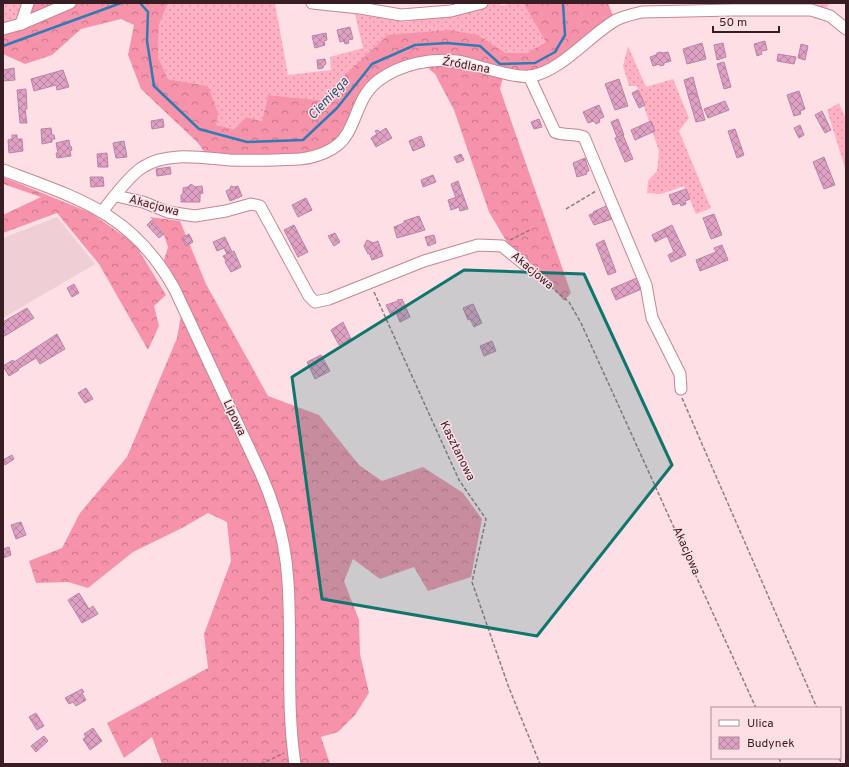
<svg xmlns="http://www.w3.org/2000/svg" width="849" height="767" font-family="Overpass,sans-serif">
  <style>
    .built { fill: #efcfd5 }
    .grass { fill: url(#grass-dots) }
    .forest { fill: url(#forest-crowns) }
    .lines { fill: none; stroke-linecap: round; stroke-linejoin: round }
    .stream { stroke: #327ab3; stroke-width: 2.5 }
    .building { fill: url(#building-cross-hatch); stroke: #bd82a3 }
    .minor-casing { stroke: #c88494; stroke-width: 13 }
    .path { stroke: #95797f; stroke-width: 1.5; stroke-dasharray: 4 2; stroke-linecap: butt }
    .minor { stroke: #fff; stroke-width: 11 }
    .marked { fill: #0f766e; fill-opacity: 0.2; stroke: #0f766e; stroke-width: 3; stroke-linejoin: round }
    .labels { text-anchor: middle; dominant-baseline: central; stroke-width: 3; stroke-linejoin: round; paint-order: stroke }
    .street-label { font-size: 12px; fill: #381d24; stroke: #fddfe5 }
    .water-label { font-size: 13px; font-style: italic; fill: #285273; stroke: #fddfe5 }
  </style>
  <defs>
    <pattern id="grass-dots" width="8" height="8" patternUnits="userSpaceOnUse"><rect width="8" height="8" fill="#ffb0c2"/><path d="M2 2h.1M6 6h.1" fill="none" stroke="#db97a7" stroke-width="1.8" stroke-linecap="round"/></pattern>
    <pattern id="forest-crowns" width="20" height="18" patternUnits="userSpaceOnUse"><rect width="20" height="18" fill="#f693ab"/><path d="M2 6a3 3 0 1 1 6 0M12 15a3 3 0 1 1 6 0" fill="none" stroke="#c8778b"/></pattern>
    <pattern id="building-cross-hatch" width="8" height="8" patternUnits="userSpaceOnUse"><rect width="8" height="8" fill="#dea1c4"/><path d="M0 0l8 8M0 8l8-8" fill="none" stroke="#b5839f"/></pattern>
  </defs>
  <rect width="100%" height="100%" fill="#fddfe5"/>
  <polygon class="built" points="57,217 95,264 3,318 3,238"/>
  <g class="grass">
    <polygon points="3,3 28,3 21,24 3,29"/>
    <polygon points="168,3 275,3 288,75 331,70 330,57 363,48 355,14 406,22 452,11 457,3 499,3 502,6 509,3 523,3 546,42 527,53 506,53 478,35 345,75 326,102 268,95 262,121 246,117 234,129 216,125 208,86 168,79 158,57 159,25"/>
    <polygon points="747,3 830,3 823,13 747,10"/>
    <polygon points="628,46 646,87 673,79 689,118 679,131 711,208 696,214 684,186 661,194 647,193 648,181 657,171 659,151 637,86 629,86 623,66"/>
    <polygon points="839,103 846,119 846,171 827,110"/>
  </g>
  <g class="forest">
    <polygon points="28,3 168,3 159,25 158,57 168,79 208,86 218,113 216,125 234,129 246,117 262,121 268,95 326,101 345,75 388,35 449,30 478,35 506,53 527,53 546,42 523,3 608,3 615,21 536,75 504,73 500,89 571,293 564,301 535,267 508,244 489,212 454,110 435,74 421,62 379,80 344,138 300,159 208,157 198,143 141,89 128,55 134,25 121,19 81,29 52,55 25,64 3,54 3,29 21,24"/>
    <polygon points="3,177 91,213 135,244 166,295 154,306 159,326 148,350 99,264 57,213 3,233 3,215 41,197 3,184"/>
    <polygon points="150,217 180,221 206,284 268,396 319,415 359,465 382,481 423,467 463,493 482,519 471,577 428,591 414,567 380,579 353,559 344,581 359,620 360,654 369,693 355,715 338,732 321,737 330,764 162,764 152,737 124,758 107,723 208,668 204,634 231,561 227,522 208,513 182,528 133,552 88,588 68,582 36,583 29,561 62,548 80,513 127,457 177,338 184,298 164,260 168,247 163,232"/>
  </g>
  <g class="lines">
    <g class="stream">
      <polyline points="140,3 148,12 147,41 154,86 199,129 247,142 303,140 337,108 372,64 415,45 447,43 480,46 500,64 535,63 555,52 565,35 563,3"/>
      <polyline points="3,46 121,3"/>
    </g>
  </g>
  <g class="building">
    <polygon points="350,27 353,39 348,40 349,43 345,44 344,41 340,42 337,30"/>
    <polygon points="326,33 327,40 324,41 325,45 315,48 312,36"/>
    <polygon points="765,41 767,50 761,51 762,54 757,56 754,44"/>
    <polygon points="702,43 706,59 687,64 683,49"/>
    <polygon points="723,43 726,57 717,60 714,45"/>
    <polygon points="801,44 808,46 805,60 798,58"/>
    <polygon points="661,52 662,53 668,52 671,61 664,63 664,65 660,66 660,64 653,66 650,57 656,55 657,53"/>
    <polygon points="778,54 796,57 794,64 777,61"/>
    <polygon points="325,59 326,64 324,65 323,68 318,69 317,60"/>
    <polygon points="724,62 731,87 724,89 717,64"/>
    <polygon points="14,68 15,80 3,81 3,70"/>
    <polygon points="63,70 69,87 57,90 56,85 34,91 31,79"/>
    <polygon points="693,77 697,93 688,95 684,80"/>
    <polygon points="619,79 628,106 615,110 605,84"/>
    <polygon points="26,89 27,109 25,109 27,123 20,123 17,90"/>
    <polygon points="638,90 645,105 639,108 632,93"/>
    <polygon points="799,91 805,109 800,111 801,114 794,116 787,95"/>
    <polygon points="697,93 705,120 696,122 688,95"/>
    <polygon points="725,101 729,110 708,118 704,109"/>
    <polygon points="599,105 604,117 599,119 600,122 596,124 594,121 588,123 583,112"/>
    <polygon points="822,111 831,130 825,133 815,115"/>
    <polygon points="163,119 164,127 152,129 151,121"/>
    <polygon points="539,119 542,127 534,129 531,122"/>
    <polygon points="618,119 624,135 617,137 611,122"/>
    <polygon points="651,121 655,131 635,140 631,130"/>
    <polygon points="800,125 804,135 799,138 794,128"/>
    <polygon points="51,128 52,135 54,135 55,139 52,139 52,142 42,144 41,129"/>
    <polygon points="386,128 392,138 376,147 371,138 377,134 375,131 378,130 380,132"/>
    <polygon points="735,129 744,155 737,158 728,131"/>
    <polygon points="12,135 17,135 17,139 22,139 23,151 9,153 8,140 12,139"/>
    <polygon points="623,135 633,159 625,162 615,138"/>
    <polygon points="421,136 425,146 413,151 409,141"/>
    <polygon points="69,140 70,147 71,146 72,150 70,151 71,156 57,158 56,153 58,153 56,143"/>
    <polygon points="124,141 127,157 116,158 113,143"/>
    <polygon points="107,153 108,167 98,167 97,154"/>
    <polygon points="461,154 464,160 457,163 454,157"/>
    <polygon points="824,157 835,185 824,189 813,162"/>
    <polygon points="585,158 589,171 586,172 587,174 577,177 573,163"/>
    <polygon points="170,167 171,174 157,176 156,169"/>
    <polygon points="433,175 436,182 423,187 421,180"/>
    <polygon points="90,177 103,177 104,186 91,187"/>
    <polygon points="458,181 463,195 456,198 451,184"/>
    <polygon points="191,184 195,187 202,186 203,193 200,194 200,202 181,202 181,195 183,194 183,188 188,187"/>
    <polygon points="231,186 234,187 238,186 242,196 230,201 226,191 230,189"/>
    <polygon points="686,189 690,199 685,201 686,204 681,206 680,203 673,205 669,195"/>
    <polygon points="463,195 468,209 460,211 459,207 451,210 448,200"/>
    <polygon points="306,198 312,210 298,217 292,205"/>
    <polygon points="606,206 609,211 609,212 612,219 594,225 589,215 594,213 593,212"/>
    <polygon points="714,214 722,235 711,239 703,218"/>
    <polygon points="419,216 425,230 397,238 394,227 404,223 404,221"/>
    <polygon points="152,220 164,234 159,238 147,225"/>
    <polygon points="294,225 308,252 298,257 284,230"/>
    <polygon points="672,225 686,255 671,262 668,255 674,252 664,229"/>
    <polygon points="664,229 667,236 655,242 652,235"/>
    <polygon points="335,233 340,242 334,246 328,236"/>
    <polygon points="189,234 193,242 186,246 182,238"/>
    <polygon points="434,235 436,243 428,246 425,237"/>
    <polygon points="225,237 232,252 227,254 224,248 217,251 213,242"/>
    <polygon points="367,240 373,243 378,241 383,256 372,260 369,253 368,254 364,246"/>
    <polygon points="604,240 616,272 608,275 596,244"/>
    <polygon points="722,245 728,260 700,271 696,260 716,252 714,248"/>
    <polygon points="234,251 241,267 231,272 225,262 226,261 223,256"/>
    <polygon points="639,277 644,288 616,300 611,289"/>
    <polygon points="74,284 79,293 72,297 67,288"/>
    <polygon points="398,299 399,300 402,299 410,317 400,322 396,312 391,315 386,305 398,301"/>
    <polygon points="473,304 482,323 474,327 470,319 468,320 463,308"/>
    <polygon points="27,308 34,318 3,337 3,322"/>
    <polygon points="343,322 351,339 339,345 331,330"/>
    <polygon points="57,334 65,349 40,364 36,358 18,369 19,370 9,376 3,366 13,360 14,362"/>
    <polygon points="492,341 496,351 484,356 480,346"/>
    <polygon points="321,355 330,371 315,379 307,362"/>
    <polygon points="86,388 93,399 85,403 78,393"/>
    <polygon points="12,455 14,459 5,465 3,460"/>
    <polygon points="21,522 26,535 16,539 11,525"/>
    <polygon points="9,547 11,555 3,558 3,549"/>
    <polygon points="79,593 89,609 93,606 98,614 82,623 68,600"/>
    <polygon points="82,689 84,692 82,693 86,700 76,706 73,702 69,704 65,698"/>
    <polygon points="36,713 44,726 37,730 29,717"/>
    <polygon points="93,728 102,741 90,750 83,739 86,737 84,734"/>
    <polygon points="44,736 48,741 36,752 31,746"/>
  </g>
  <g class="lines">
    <g class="minor-casing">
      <g id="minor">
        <polyline points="312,3 360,8 401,15 451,11 482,3"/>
        <polyline points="21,24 28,3"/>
        <polyline points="3,29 21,24 70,3"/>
        <path d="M529,76l26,56c9,4 20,1 29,5l62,148 6,33 28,56 1,15"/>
        <path d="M3,170c75,28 131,44 172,120l86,184c15,34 25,71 27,108 4,61 -2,122 7,182"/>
        <polyline points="116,196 143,202 168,212 195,216 226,211 251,204 260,206 309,296 315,302 329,299 424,261 478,245 502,246 524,264"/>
        <path d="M102,212c9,-12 29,-38 41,-45 24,-16 61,-9 87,-7 23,1 47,0 70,-1 17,-2 38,-9 47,-25 11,-18 12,-39 32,-54 22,-16 51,-22 78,-19 11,2 23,6 35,9 13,3 26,8 39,6 29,-4 60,-42 85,-56 9,-4 17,-6 26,-8l91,-2h78l19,6 16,13"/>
      </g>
    </g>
    <g class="path">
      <polyline points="566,209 596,191"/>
      <polyline points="510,240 530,230"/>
      <polyline points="532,271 569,302 581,323 756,708"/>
      <polyline points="374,292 459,480 486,519 472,582 509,688 540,764"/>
      <polyline points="682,398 817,708"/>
      <polyline points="779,758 781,764"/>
      <polyline points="839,758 842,764"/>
      <polyline points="261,764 284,753"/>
    </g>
    <use href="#minor" class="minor"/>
  </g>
  <path class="marked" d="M464,270l120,4 88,191 -135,171 -215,-37 -30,-222z"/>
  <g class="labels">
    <g class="street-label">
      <text transform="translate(466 66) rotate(10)">Źródlana</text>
      <text transform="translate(154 206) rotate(15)">Akacjowa</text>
      <text transform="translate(532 271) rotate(40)">Akacjowa</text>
      <text transform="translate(234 418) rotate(65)">Lipowa</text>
      <text transform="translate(457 451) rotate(64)">Kasztanowa</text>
      <text transform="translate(686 551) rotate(66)">Akacjowa</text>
    </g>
    <g class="water-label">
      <text transform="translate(329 99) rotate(-47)">Ciemięga</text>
    </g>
  </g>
  <rect width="849" height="767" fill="none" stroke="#381d24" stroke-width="8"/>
  <rect x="711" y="707" width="130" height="52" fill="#fddfe5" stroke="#ae9198"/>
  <rect x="719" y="720" width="20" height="6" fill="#ffffff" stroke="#ae9198"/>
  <text x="747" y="727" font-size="12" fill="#381d24">Ulica</text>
  <rect x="719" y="737" width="20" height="12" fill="url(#building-cross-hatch)" stroke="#ae9198"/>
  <text x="747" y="747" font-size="12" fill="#381d24">Budynek</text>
  <path d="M713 26v6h66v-6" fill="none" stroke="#381d24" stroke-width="2"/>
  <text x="719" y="26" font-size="12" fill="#381d24" stroke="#fddfe5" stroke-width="3" paint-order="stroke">50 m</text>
</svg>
